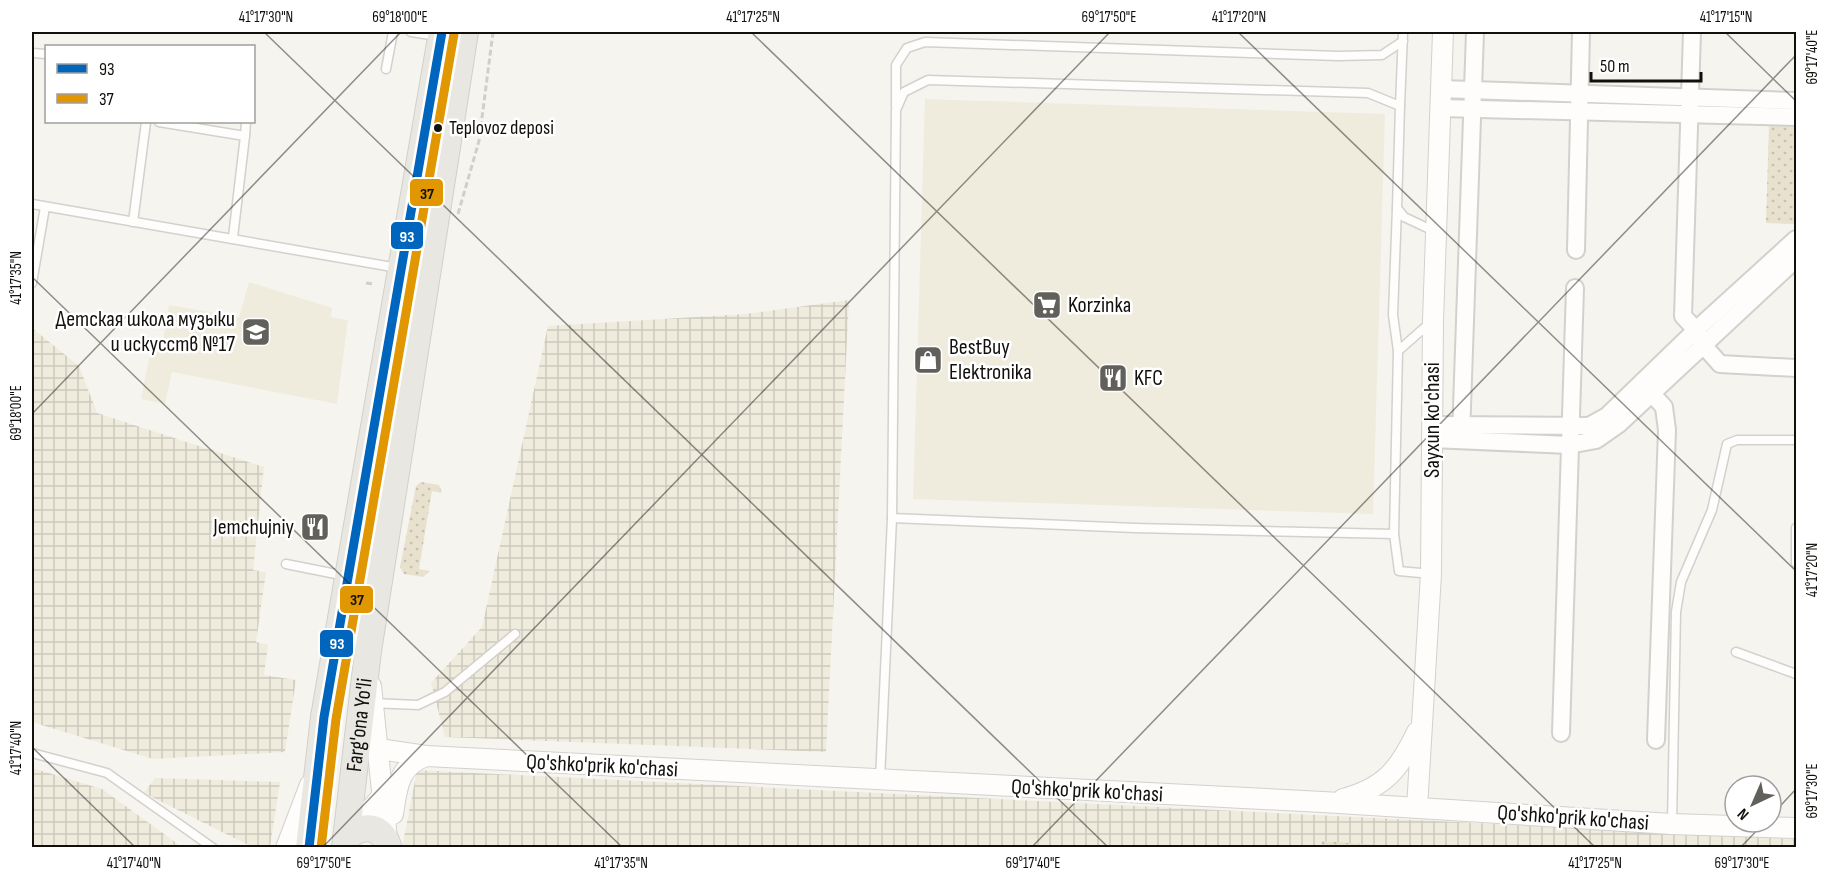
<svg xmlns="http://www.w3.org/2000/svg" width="1828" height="879" font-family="'Sofia Sans Condensed',sans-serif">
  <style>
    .built { fill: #efecde }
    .industrial { fill: url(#industrial-grid) }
    .grass { fill: url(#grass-dots) }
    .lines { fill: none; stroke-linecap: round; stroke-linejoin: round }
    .service-casing { stroke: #d3d1cd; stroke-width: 11 }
    .minor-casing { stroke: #d3d1cd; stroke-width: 20 }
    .tertiary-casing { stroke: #d3d1cd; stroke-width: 22 }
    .primary-casing { stroke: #d1d0cd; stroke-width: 28 }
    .path { stroke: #d1cfce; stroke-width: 3; stroke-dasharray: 6 3; stroke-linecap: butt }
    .service { stroke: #fefdfc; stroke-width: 8 }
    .minor { stroke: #fefdfc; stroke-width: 16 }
    .tertiary { stroke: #fefdfc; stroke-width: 20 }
    .primary { stroke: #e9e7e1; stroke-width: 26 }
    .bus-1-casing { stroke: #fff; stroke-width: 14 }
    .bus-2-casing { stroke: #fff; stroke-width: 14 }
    .bus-1 { stroke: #0065bd; stroke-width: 9 }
    .bus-2 { stroke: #e09701; stroke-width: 9 }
    .ticks { fill: none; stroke: #11100c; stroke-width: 1.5; stroke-opacity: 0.45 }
    .bus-dot { fill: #11100c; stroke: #fff; stroke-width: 2 }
    .labels { text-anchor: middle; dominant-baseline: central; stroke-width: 5; stroke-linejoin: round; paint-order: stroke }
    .bus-label { font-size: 20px; fill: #11100c; stroke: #fff; text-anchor: start }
    .poi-label { font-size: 22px; fill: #11100c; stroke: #fff; text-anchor: start }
    .street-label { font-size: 22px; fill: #11100c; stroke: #fff }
    .line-badge { stroke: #fff; stroke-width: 2 }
    .badge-label { font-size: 16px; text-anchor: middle; font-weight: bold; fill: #fff }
    .pale-badge-label { font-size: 16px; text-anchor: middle; font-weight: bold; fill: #111 }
    .neatline { fill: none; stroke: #11100c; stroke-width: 2 }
    .ticks-label { font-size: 15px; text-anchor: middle; fill: #11100c }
  </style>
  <defs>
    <pattern id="industrial-grid" width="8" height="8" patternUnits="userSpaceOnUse" patternTransform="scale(1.5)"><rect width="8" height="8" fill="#efecde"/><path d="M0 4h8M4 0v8" fill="none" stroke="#ccc9bd"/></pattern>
    <pattern id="grass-dots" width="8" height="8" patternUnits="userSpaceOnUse" patternTransform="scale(1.5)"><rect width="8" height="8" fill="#e7e1ce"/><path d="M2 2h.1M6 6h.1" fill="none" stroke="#c5c0b0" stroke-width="1.8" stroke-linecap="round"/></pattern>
  </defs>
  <rect width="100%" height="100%" fill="#f6f4ee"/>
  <g class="built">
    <polygon points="925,99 1385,114 1373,514 913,499"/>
    <polygon points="249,282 332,308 331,317 348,320 337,404 172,372 165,404 141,399 152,344 162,346 169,305 239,317"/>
  </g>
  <g class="industrial">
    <polygon points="849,300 826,752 445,737 431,683 482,627 548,326 745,314"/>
    <polygon points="32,328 79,366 97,413 264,467 253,570 266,572 256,642 268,645 264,675 296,680 285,752 153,759 32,722"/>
    <polygon points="32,768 102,789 182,847 32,847"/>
    <polygon points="417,770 1796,839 1796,848 402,848"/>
    <polygon points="155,778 280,782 270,847 252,847 144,793"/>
  </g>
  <g class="grass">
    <polygon points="1769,124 1796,125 1796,224 1766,223"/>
    <polygon points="421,482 439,485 442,493 432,491 419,569 430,571 423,577 404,574 400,567 416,486"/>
    <polygon points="1322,841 1402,847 1321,847"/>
  </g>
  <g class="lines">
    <g class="service-casing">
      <g id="service">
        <polyline points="411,32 437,36"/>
        <polyline points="32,53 46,54"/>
        <polyline points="386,69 393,32"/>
        <polyline points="896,106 896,65 907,48 925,42 1338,56 1382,55 1403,41"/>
        <polyline points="1400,106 1403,32"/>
        <polyline points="159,122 245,136 233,237"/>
        <polyline points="245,136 246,122"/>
        <polyline points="32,204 398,268"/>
        <polyline points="1397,208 1393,315 1398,351 1394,534 1399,571 1431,574"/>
        <polyline points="133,222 146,122"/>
        <polyline points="32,283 45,207"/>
        <polyline points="1398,351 1432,321"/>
        <polyline points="892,518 1135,528 1394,534"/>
        <polyline points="1796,563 1796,528"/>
        <polyline points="286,564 346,576"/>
        <polyline points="1736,652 1796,674"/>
        <polyline points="371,703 418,705 445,692 515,634"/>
        <polyline points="32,753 107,773 213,848"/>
        <polyline points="880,780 892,518 896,110 904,92 928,80 1368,93 1400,106 1397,208 1404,217 1436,232"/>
        <polyline points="1672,824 1676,612 1681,582 1712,510 1727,444 1737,440 1796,440"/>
      </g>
    </g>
    <g class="minor-casing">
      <g id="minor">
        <polyline points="1441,89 1796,101"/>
        <polyline points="1441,108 1796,117"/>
        <polyline points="1796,239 1696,330 1704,346 1720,364 1796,368"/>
        <polyline points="1576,250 1581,32"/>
        <polyline points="1652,394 1664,407 1667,430 1656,740"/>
        <polyline points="1432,425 1589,426 1607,416 1696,330 1683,316 1692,32"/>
        <polyline points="1461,436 1475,32"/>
        <polyline points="1432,439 1569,445 1596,440 1619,424 1796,259"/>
        <polyline points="1561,733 1575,288"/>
      </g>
    </g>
    <g class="tertiary-casing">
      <g id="tertiary">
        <polyline points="371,686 388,848"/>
        <polyline points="379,749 426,756 1323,802 1672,824 1796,828"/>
        <path d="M1343,799c41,-11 56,-29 74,-67"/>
        <polyline points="1417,808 1431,574 1433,321 1443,32"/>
        <path d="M393,814c4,-26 5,-48 33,-58"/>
        <polyline points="348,836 387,790"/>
        <polyline points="286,848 310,785"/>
      </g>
    </g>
    <g class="primary-casing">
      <g id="primary">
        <path d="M346,838c16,-14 35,-14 42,8"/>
        <polyline points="309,848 324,717 442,32"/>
        <path id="s1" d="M345,848l23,-197 97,-619"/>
      </g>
    </g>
    <g class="path">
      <polyline points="458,214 479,141 493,32"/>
      <polyline points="366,283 374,284"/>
    </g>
    <use href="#service" class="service"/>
    <use href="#minor" class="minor"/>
    <use href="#tertiary" class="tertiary"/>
    <use href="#primary" class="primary"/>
    <g class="bus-1-casing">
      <polyline id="bus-1" points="309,848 324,717 442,32"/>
    </g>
    <g class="bus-2-casing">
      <polyline id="bus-2" points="321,848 336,719 454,34"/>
    </g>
    <use href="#bus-1" class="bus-1"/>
    <use href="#bus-2" class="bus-2"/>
  </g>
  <path class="ticks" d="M264,32l845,816M751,32l845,816M1238,32l558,539M1725,32l71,69M32,277l591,571M32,414l369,-382M32,747l104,101M1771,816l25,-27M322,848l788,-816M1031,848l765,-793M1740,848l25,-26"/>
  <defs>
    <g id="supermarket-square" transform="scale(1.5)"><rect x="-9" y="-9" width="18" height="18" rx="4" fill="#61605b" stroke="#fff"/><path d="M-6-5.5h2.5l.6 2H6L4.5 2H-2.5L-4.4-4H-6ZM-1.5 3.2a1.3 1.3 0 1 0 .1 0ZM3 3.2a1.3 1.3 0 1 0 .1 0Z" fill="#fff"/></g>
    <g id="school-square" transform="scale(1.5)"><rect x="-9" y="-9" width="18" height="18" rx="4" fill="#61605b" stroke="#fff"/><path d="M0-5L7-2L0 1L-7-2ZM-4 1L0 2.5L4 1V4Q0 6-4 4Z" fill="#fff"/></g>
    <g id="shop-square" transform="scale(1.5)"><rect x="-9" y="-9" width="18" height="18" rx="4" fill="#61605b" stroke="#fff"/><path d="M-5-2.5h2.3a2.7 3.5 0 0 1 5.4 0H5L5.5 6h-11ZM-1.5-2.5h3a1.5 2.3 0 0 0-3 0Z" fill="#fff"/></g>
    <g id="restaurant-square" transform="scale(1.5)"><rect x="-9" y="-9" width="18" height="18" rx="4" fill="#61605b" stroke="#fff"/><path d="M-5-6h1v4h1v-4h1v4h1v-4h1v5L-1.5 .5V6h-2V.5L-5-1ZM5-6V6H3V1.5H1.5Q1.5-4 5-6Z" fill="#fff"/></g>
  </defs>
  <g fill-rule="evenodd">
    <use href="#supermarket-square" x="1047" y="305"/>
    <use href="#school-square" x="256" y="332"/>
    <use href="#shop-square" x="928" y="360"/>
    <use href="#restaurant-square" x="1113" y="378"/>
    <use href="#restaurant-square" x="315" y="527"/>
  </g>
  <circle class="bus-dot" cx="438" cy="128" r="5"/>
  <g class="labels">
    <g class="bus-label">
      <text x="449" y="128">Teplovoz deposi</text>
    </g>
    <g class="poi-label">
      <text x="1068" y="305">Korzinka</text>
      <text x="235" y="319" text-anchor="end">Детская школа музыки<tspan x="235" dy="25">и искусств №17</tspan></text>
      <text x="949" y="347">BestBuy<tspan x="949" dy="25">Elektronika</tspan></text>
      <text x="1134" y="378">KFC</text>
      <text x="294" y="527" text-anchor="end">Jemchujniy</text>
    </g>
    <g class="street-label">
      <text transform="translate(1432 420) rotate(-90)">Sayxun ko'chasi</text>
      <text stroke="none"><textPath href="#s1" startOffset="124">Farg'ona Yo'li</textPath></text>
      <text transform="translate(602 766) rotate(3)">Qo'shko'prik ko'chasi</text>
      <text transform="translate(1087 791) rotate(3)">Qo'shko'prik ko'chasi</text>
      <text transform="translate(1573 818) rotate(4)">Qo'shko'prik ko'chasi</text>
    </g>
  </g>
  <g class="line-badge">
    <rect x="409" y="178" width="35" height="29" rx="6" fill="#e09701"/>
    <rect x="390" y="221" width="34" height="29" rx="6" fill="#0065bd"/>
    <rect x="339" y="585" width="35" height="29" rx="6" fill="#e09701"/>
    <rect x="319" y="629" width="35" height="29" rx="6" fill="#0065bd"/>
  </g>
  <g class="badge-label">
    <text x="407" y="242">93</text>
    <text x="337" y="649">93</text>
  </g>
  <g class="pale-badge-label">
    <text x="427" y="199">37</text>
    <text x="357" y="605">37</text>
  </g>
  <rect width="1828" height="879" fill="none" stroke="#ffffff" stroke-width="66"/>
  <rect x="45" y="45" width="210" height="78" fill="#ffffff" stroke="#a09f9e" stroke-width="1.5"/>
  <rect x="57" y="64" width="30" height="9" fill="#0065bd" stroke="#a09f9e" stroke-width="1.5"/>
  <text x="99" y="75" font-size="18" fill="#11100c">93</text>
  <rect x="57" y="94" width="30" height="9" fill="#e09701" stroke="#a09f9e" stroke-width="1.5"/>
  <text x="99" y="105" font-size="18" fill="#11100c">37</text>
  <g transform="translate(1753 804) rotate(224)"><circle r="28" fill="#ffffff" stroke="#a09f9e" stroke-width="1.5"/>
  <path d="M0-4.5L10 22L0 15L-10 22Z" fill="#61605b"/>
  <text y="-9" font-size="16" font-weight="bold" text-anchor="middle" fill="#11100c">N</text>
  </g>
  <path d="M1591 72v9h110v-9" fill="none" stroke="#11100c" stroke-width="3"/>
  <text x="1600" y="72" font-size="18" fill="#11100c" stroke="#ffffff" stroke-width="4.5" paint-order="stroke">50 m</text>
  <rect x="33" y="33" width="1762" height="813" class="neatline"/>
  <g class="ticks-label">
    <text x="266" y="22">41°17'30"N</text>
    <text x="400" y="22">69°18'00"E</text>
    <text x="753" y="22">41°17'25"N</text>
    <text x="1109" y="22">69°17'50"E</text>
    <text x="1239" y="22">41°17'20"N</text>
    <text x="1726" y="22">41°17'15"N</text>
    <text transform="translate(1812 57) rotate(-90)" y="5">69°17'40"E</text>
    <text transform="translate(16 278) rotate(-90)" y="5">41°17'35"N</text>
    <text transform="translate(16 413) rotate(-90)" y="5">69°18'00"E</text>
    <text transform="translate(1812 570) rotate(-90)" y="5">41°17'20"N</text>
    <text transform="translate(16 748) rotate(-90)" y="5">41°17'40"N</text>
    <text transform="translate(1812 791) rotate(-90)" y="5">69°17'30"E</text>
    <text x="134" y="868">41°17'40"N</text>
    <text x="324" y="868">69°17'50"E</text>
    <text x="621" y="868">41°17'35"N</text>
    <text x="1033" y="868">69°17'40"E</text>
    <text x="1595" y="868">41°17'25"N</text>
    <text x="1742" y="868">69°17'30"E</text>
  </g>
</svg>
